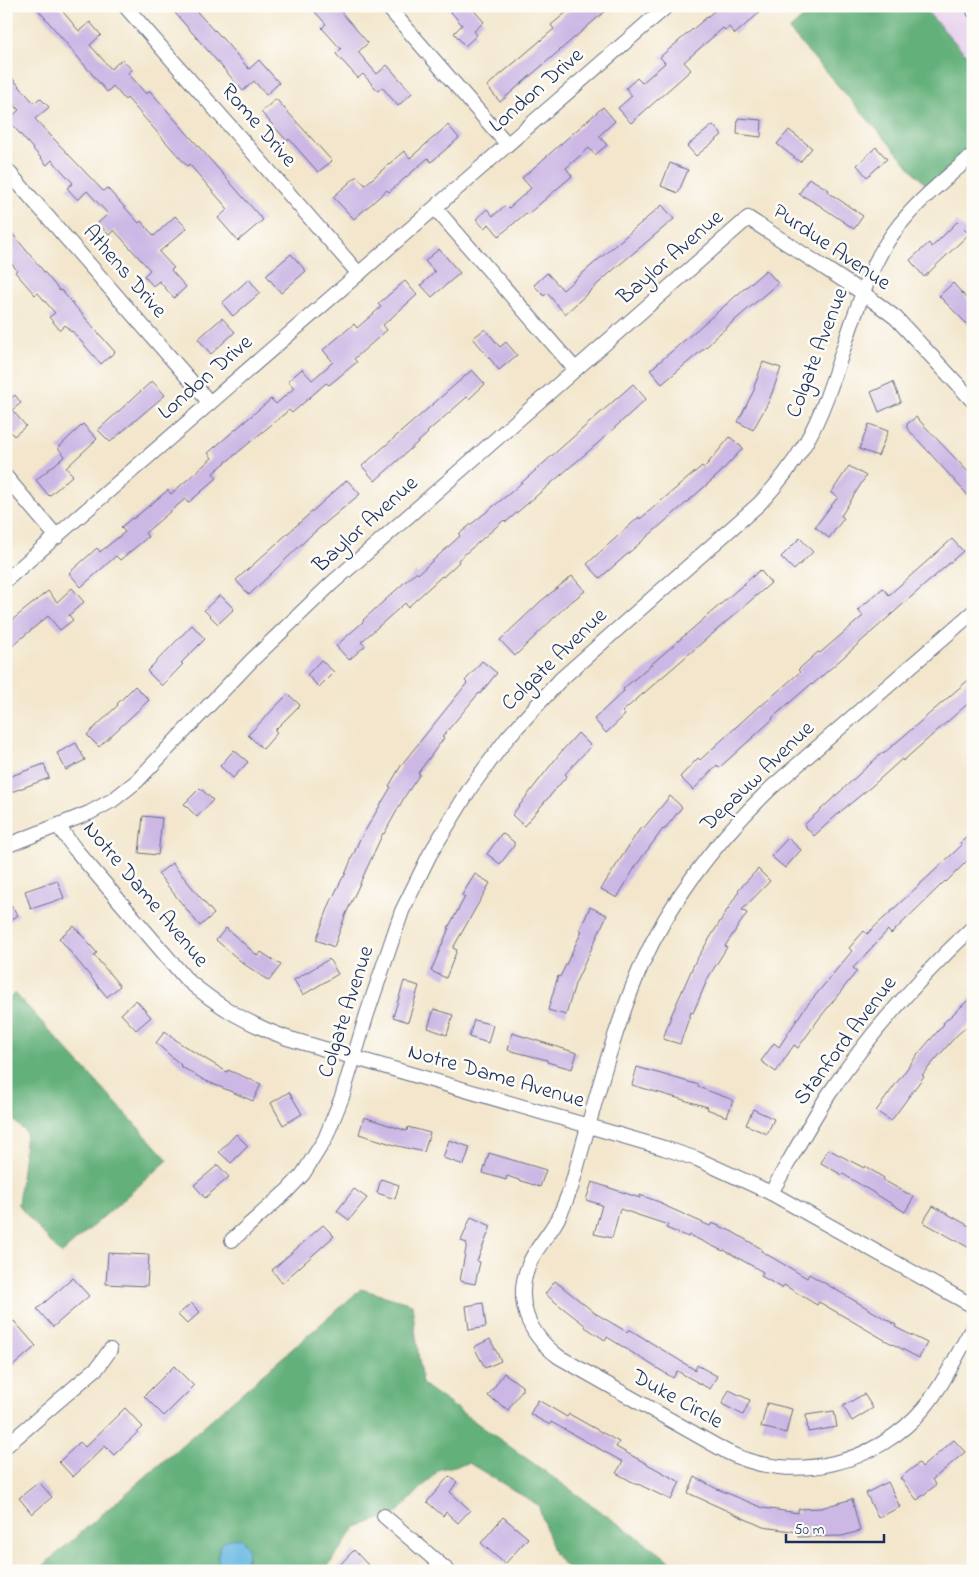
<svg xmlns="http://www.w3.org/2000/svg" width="979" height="1577" font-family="'Indie Flower',sans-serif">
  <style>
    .built { fill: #e9d2ee }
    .forest { fill: #64b07a; stroke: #40706c }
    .water { fill: #67b7e2; stroke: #4173a0 }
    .building { fill: #ccb7e5 }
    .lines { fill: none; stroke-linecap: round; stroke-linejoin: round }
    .service-casing { stroke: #676f84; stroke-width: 9 }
    .minor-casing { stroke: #676f84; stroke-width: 16 }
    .service { stroke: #fff; stroke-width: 7 }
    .minor { stroke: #fff; stroke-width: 14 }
    .labels { text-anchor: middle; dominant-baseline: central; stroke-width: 5; stroke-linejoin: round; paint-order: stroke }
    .street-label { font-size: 22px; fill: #1b2f5e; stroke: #fdfcf7 }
  </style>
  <rect width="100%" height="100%" fill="#fdfcf7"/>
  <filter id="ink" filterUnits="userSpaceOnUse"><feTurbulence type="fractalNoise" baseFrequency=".02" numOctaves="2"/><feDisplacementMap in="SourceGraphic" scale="10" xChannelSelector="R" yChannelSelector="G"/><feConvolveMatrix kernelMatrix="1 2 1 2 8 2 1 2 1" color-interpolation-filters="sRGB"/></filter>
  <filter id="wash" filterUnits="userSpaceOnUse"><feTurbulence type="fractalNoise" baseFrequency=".0096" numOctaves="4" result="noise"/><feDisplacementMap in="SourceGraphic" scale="20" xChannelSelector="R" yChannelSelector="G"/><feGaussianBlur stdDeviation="1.12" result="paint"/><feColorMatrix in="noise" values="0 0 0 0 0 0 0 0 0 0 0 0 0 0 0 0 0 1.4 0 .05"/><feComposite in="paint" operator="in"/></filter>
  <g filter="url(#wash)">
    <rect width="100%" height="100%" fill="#f3e6cc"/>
    <polygon class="built" points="922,6 973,6 973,62"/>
    <g class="forest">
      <polygon points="816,6 922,6 973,62 973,155 931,191 789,30"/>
      <polygon points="15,993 168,1160 61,1254 18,1205 26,1133 6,1112 6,1001"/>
      <polygon points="361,1289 412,1304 422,1384 672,1562 725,1571 570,1571 554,1554 538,1505 469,1463 440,1469 396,1514 356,1527 325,1571 241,1571 249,1557 219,1569 222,1571 37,1571"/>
    </g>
    <path class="water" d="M240,1538c12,10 8,21 1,33h-19l-3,-2 -1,-13 2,-11 9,-6z"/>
    <g id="blocks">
      <g class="building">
        <polygon points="35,6 58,6 79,31 90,22 101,35 90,45 111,69 122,59 132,70 128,73 146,94 150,91 263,220 238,241 218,218 228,209 189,164 187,166 127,98 125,100 113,86 107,92"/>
        <polygon points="169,6 192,6 214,31 215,30 249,69 259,60 279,83 266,95 254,81 243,91"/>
        <polygon points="320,6 336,6 368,43 358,52 377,74 387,65 412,93 398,106 382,87 378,91 363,74 358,78 336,54 341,49 322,28 326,24 315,12"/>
        <polygon points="446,6 470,6 484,22 474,31 477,35 465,46 454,33 462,25"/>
        <polygon points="574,6 611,6 500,102 487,86 554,29 551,25"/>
        <polygon points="720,6 727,6 732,12 739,6 753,6 759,13 735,34 729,27 725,30 723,28 684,62 691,70 631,123 618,108 632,96 626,88 637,78 642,83 665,63 660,57"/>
        <polygon points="6,71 34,103 40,98 49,107 35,119 103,191 107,188 139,223 141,221 154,236 175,216 187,228 159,252 174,268 171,270 186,287 174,298 159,281 153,286 144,276 150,270 114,230 109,235 98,223 108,214 87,191 78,200 67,188 73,183 52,160 47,165 8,120 19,110 6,96"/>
        <polygon points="276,99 332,161 318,172 289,139 287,141 261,112"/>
        <polygon points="603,107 615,121 599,136 607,145 595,155 589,148 566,168 572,176 528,214 526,213 499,236 489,224 484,228 476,219 487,209 493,216 506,205 509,208 531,188 522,178"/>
        <polygon points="738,118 762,120 761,137 737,134"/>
        <polygon points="448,125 459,138 431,162 428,158 389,192 387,190 354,219 333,197 357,176 365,185 404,151 410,158"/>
        <polygon points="713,125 722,135 696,156 687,146"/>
        <polygon points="789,130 812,148 800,162 777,144"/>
        <polygon points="876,147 887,159 867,177 857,165"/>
        <polygon points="670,163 688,170 678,193 661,186"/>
        <polygon points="809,178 829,190 828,192 863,216 854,229 819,205 799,194"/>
        <polygon points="662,205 674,219 612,271 565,314 547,293 544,296 534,285 547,273 563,290"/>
        <polygon points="957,222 969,234 924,277 910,260 929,243 932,247"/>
        <polygon points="6,226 60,291 61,290 115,352 101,364 72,331 71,332 65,325 60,330 49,317 55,313 38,293 35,295 15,272 17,270 6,257"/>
        <polygon points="439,249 460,273 432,297 421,285 435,272 425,261"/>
        <polygon points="291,254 306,271 281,293 266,275"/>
        <polygon points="766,270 778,283 712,340 713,341 662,384 650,370"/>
        <polygon points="249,279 260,293 233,316 222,303"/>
        <polygon points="405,281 417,295 383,325 387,330 354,359 357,362 329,385 326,383 292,413 289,410 213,473 217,478 188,503 185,499 145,533 148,537 120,560 116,556 81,587 69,573 97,548 100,552 125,532 121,527 132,518 133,519 168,490 171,494 212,458 208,453 271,399 276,404 294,388 288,381 302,369 312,380 333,362 323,350 354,324 357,328 381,307 378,304"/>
        <polygon points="953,283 973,305 973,330 939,296"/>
        <polygon points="222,318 235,332 211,354 198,339"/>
        <polygon points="485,329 500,347 506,342 517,355 499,370 473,338"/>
        <polygon points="763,362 781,368 769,401 753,430 738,422 755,388 754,387"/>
        <polygon points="472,370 485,384 469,399 467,397 427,432 428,433 375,481 362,466"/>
        <polygon points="152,381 165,395 110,442 98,430"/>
        <polygon points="893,382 901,402 879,412 871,392"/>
        <polygon points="633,384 646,399 597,444 506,522 504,520 458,560 459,562 443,577 442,576 408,607 405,603 361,642 365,646 349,660 336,646 364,621 363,620 416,572 418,574 460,536 459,534 510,493"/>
        <polygon points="15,395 21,403 12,410 26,426 14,436 6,427 6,402"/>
        <polygon points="916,417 973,477 973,501 907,428 907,424"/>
        <polygon points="83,424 97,439 66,468 73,475 49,496 36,480 65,456 58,448"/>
        <polygon points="869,424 888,431 878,456 859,449"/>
        <polygon points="730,437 743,448 718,475 600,578 587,564 639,517 640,519 702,466 704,468"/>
        <polygon points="849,466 866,476 841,516 844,518 829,538 815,527 838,497 831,493"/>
        <polygon points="347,480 360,494 310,536 249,595 236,580"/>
        <polygon points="800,538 813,552 794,570 781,557"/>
        <polygon points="952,539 963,551 812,685 811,684 772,718 773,719 719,768 717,765 693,790 680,777 698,758 700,760 760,705 761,706 800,672 798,670 818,652 820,653 863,616 858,610 883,588 889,595"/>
        <polygon points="760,570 771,583 622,712 625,715 606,733 594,719 624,691 623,689"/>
        <polygon points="572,576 585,591 567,605 515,656 500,640 541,601"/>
        <polygon points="72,588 84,602 69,615 73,620 60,630 48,616 6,651 6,625 48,591 57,602"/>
        <polygon points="220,595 234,609 218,624 204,610"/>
        <polygon points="192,625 205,639 181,663 183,664 162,686 147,671"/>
        <polygon points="321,660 334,672 319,687 307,675"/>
        <polygon points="482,661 497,673 480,694 479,693 442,737 444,738 418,773 420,774 405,796 384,834 383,833 345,916 334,947 316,940 331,901 343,877 344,877 359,841 391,787 389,786 402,764 467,683 465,681"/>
        <polygon points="973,676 973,699 903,761 902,759 872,786 840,812 814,836 804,825 882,753 883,754"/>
        <polygon points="135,686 149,700 99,747 87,735 118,705 117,704"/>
        <polygon points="288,694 300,705 275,730 277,733 263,749 248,735"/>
        <polygon points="578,733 591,746 565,774 567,776 524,826 512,815 561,752"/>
        <polygon points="76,743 85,760 66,770 57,753"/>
        <polygon points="234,750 248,762 233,778 220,766"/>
        <polygon points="44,764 49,778 6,794 6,778"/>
        <polygon points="200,788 213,800 197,817 184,804"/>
        <polygon points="670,796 682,807 664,830 663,829 637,864 617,898 601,889 641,827 643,829"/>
        <polygon points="143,816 162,818 158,855 139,853"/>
        <polygon points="973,832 973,857 972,856 946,882 945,881 891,934 888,930 853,968 857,971 818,1020 798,1048 794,1045 776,1072 761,1061 774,1043 779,1047 804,1009 852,951 849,948 864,931 867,934 900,903 962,845 960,843"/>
        <polygon points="502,833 514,842 514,846 500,864 487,854"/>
        <polygon points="788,838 801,850 785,868 771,856"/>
        <polygon points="172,863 214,914 200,926 158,874"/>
        <polygon points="758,869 770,881 742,910 747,913 725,946 727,947 708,978 693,1013 691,1012 680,1044 663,1039 671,1016 695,962 739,891 738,890"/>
        <polygon points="475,874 490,883 453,948 457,950 446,978 431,971 449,928 448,928 465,897 462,895"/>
        <polygon points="57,880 64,898 31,909 25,891"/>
        <polygon points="6,899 18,915 6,924"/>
        <polygon points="590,907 607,915 575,984 566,1015 548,1010 558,976 560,977 582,931 580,930"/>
        <polygon points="74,926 97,953 94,955 120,986 107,997 59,938"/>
        <polygon points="226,928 258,956 261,952 281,965 269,981 244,964 216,940"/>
        <polygon points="329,959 338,974 303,995 294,980"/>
        <polygon points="404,981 419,986 408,1022 393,1017"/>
        <polygon points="973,996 973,1021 956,1036 922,1075 924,1076 891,1121 876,1111 917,1055 944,1024 943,1023"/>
        <polygon points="136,1000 151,1017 136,1030 121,1014"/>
        <polygon points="434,1009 453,1015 447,1035 428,1028"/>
        <polygon points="474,1020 493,1025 488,1043 469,1037"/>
        <polygon points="165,1031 181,1044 227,1072 228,1070 261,1084 253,1101 204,1080 180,1066 181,1065 156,1043"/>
        <polygon points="512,1033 577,1053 572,1069 547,1062 547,1060 508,1050"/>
        <polygon points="637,1067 699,1085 698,1087 733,1100 727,1117 707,1109 708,1107 632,1085"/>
        <polygon points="289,1092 302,1114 283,1125 271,1103"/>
        <polygon points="753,1109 774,1119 767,1134 746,1125"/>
        <polygon points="364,1117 407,1131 408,1127 430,1133 424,1152 398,1146 359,1134"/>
        <polygon points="236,1134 248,1146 231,1163 219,1152"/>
        <polygon points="449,1140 470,1147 464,1165 443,1158"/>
        <polygon points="828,1149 864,1168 865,1166 884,1178 883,1180 914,1197 905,1212 843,1174 842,1175 821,1163"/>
        <polygon points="489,1153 546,1170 540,1187 507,1176 506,1180 483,1173"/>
        <polygon points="218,1165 229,1177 205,1198 194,1185"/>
        <polygon points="381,1179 399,1185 395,1199 377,1193"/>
        <polygon points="592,1182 640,1198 640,1195 662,1203 661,1204 710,1226 712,1223 731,1231 762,1249 761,1251 807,1278 809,1274 896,1325 895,1327 927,1343 919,1358 883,1339 819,1302 817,1305 784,1285 782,1288 761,1276 763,1272 724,1250 723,1251 689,1235 688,1237 666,1228 668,1225 620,1209 612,1238 594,1234 602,1205 586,1200"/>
        <polygon points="354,1189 367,1198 349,1220 337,1211"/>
        <polygon points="933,1206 973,1228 973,1250 923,1222"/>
        <polygon points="471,1217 491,1226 477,1261 480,1262 475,1284 460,1281 467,1243 461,1241"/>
        <polygon points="323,1225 334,1236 282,1283 272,1270"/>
        <polygon points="108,1253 149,1255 147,1286 106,1284"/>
        <polygon points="73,1278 89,1296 53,1327 37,1309"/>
        <polygon points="555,1281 595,1313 627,1332 629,1329 695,1370 697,1365 717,1376 710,1389 677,1371 673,1378 607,1337 605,1340 585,1327 586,1326 545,1294"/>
        <polygon points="191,1303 200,1312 187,1324 178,1315"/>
        <polygon points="483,1303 486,1327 469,1330 466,1306"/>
        <polygon points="14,1321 36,1346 6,1372 6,1327"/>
        <polygon points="490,1339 501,1361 485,1368 474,1347"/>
        <polygon points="174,1366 194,1386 164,1416 144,1396"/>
        <polygon points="504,1373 522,1386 522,1390 508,1410 488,1396"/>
        <polygon points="729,1390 750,1400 743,1415 722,1404"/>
        <polygon points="864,1394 873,1408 852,1421 843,1406"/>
        <polygon points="538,1400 567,1417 569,1414 619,1442 616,1447 680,1482 671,1500 638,1484 638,1485 616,1473 623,1462 551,1422 550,1425 530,1414"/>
        <polygon points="767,1403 792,1409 786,1433 761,1427"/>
        <polygon points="125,1408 143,1427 114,1455 105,1446 73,1477 59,1462 80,1442 85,1447"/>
        <polygon points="834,1411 837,1427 808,1432 806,1415"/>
        <polygon points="954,1440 965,1452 932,1480 936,1485 917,1500 900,1478 919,1463 922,1467"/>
        <polygon points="449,1476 457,1482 450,1492 470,1510 458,1523 446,1512 443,1516 427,1502"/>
        <polygon points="695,1477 715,1488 763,1508 798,1513 798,1509 821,1508 852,1499 860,1531 842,1536 798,1537 798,1532 763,1527 688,1493"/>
        <polygon points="39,1482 52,1497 32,1514 19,1498"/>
        <polygon points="888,1482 900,1507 878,1518 866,1493"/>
        <polygon points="503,1517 528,1538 505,1564 481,1543"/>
        <polygon points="354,1550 368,1565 361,1571 334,1571"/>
      </g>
    </g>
  </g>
  <g filter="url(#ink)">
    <use href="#blocks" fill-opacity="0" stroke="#676f84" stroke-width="1"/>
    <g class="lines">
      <g class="service-casing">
        <polyline id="service" points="970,6 971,13 973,15"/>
      </g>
      <g class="minor-casing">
        <g id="minor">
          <polyline points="125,6 359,274"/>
          <polyline points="387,6 507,144"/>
          <polyline points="6,169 210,403"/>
          <polyline points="435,208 575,369"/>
          <polyline points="6,477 57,537"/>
          <polyline points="6,580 667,6"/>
          <path d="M973,612l-202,176c-53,51 -99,109 -129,176 -31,72 -50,149 -71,224 -4,9 -7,19 -12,28 -8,17 -22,30 -29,46 -17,38 -2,72 29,95l168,95c66,33 150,12 197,-44 20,-24 33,-54 49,-81"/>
          <path d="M58,826l17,23 111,130c33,28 60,44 101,59l377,110 33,11 74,34 202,113"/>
          <polyline points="6,846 89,813 113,800 137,781 252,660 331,584 748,218 863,293 896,318 973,401"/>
          <path d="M771,1193c19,-33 37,-67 58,-99 41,-61 90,-116 144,-167"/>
          <path d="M232,1240l55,-49 16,-17 22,-35 17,-42 25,-83 35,-103 28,-57 41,-67 37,-50 53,-58 198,-175c18,-19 33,-38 46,-60 21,-36 34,-84 48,-124 9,-24 17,-50 31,-73 22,-37 56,-64 89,-92"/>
          <polyline points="6,1446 98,1367 110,1350"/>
          <polyline points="384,1516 448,1571"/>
        </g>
      </g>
      <use href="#service" class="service"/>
      <use href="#minor" class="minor"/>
    </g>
  </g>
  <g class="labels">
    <g class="street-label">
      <text transform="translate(537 91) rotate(-41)">London Drive</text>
      <text transform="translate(258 126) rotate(49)">Rome Drive</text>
      <text transform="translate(831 248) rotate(34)">Purdue Avenue</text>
      <text transform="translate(671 258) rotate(-41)">Baylor Avenue</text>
      <text transform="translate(124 272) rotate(49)">Athens Drive</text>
      <text transform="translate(818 353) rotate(-69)">Colgate Avenue</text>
      <text transform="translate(206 378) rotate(-41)">London Drive</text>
      <text transform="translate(366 525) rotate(-42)">Baylor Avenue</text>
      <text transform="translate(555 660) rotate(-44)">Colgate Avenue</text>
      <text transform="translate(758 777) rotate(-44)">Depauw Avenue</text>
      <text transform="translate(145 895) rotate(50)">Notre Dame Avenue</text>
      <text transform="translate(347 1012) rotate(-72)">Colgate Avenue</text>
      <text transform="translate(846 1041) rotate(-53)">Stanford Avenue</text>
      <text transform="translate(496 1077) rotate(16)">Notre Dame Avenue</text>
      <text transform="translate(677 1400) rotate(29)">Duke Circle</text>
    </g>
  </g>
  <rect width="979" height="1577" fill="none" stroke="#fdfcf7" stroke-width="25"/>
  <path d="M786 1534v8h98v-8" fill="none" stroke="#1b2f5e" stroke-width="2.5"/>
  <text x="794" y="1534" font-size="15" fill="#1b2f5e" stroke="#fdfcf7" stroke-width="4" paint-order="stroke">50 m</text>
</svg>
